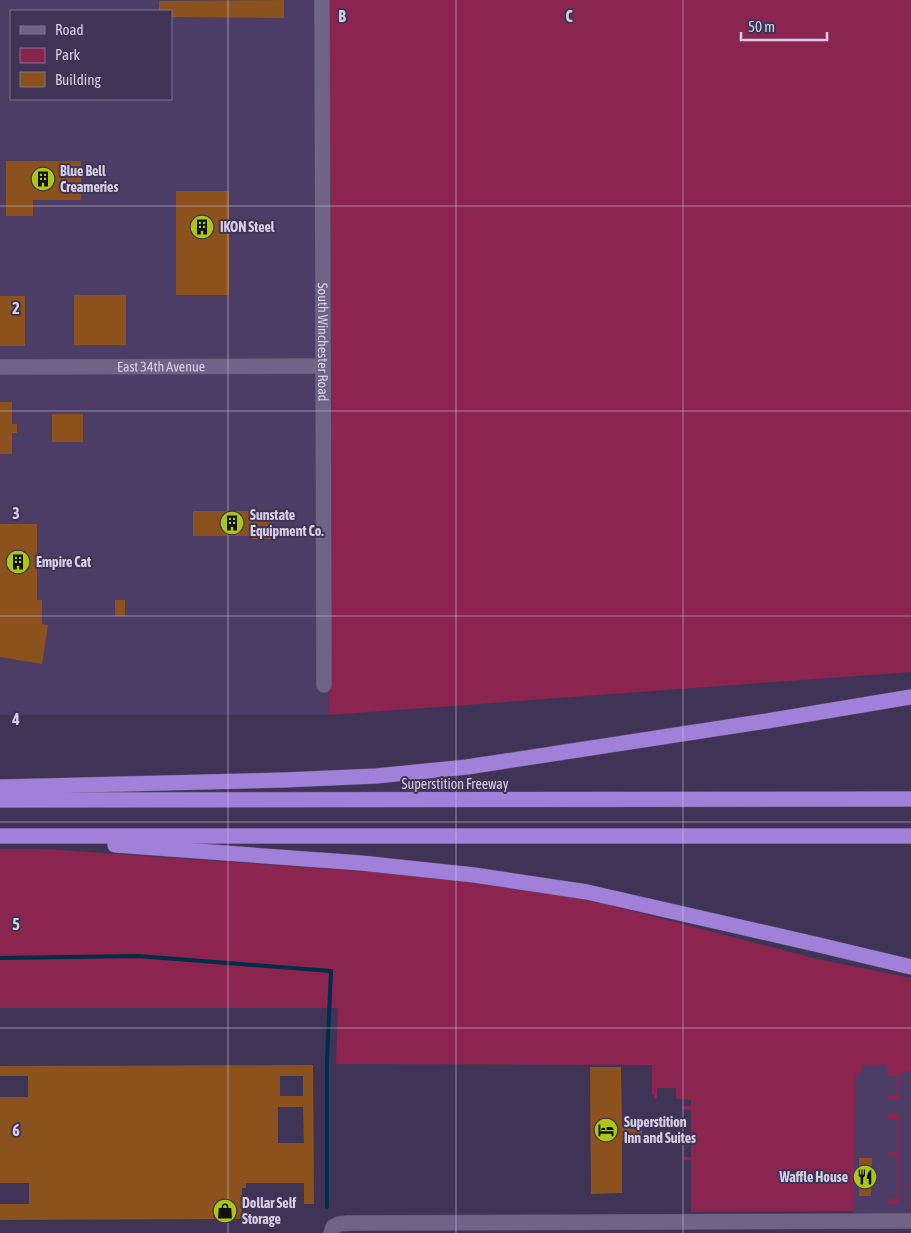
<svg xmlns="http://www.w3.org/2000/svg" width="911" height="1233" font-family="'Asap Condensed',sans-serif">
  <style>
    .built { fill: #4b3d65; fill-rule: evenodd }
    .green { fill: #8b244f }
    .lines { fill: none; stroke-linecap: round; stroke-linejoin: round }
    .stream { stroke: #002d47; stroke-width: 4 }
    .building { fill: #8b521e; fill-rule: evenodd }
    .minor-casing { stroke: #5b516d; stroke-width: 16 }
    .highway-casing { stroke: #5b516d; stroke-width: 16 }
    .minor { stroke: #6f6388; stroke-width: 15 }
    .highway { stroke: #a180da; stroke-width: 15 }
    .grid { fill: none; stroke: #d5cee3; stroke-width: 1; stroke-opacity: 0.55 }
    .labels { text-anchor: middle; dominant-baseline: central; stroke-width: 4; stroke-linejoin: round; paint-order: stroke }
    .poi-label { font-size: 14px; font-weight: bold; fill: #d5cee3; stroke: #403456; text-anchor: start }
    .street-label { font-size: 14px; fill: #d5cee3; stroke: #403456 }
    .grid-label { font-size: 16px; text-anchor: middle; font-weight: bold; fill: #d5cee3; stroke: #403456; stroke-width: 4; stroke-linejoin: round; paint-order: stroke }
  </style>
  <rect width="100%" height="100%" fill="#403456"/>
  <g class="built">
    <path d="M0,0h321l8,715h-329zM11,11h160v88h-160z"/>
    <polygon points="911,1052 911,1214 854,1214 852,1053"/>
  </g>
  <g class="green">
    <polygon points="324,0 911,0 911,672 329,715"/>
    <polygon points="0,849 44,849 429,876 513,887 586,899 817,959 911,978 911,1071 904,1072 900,1075 899,1099 897,1100 889,1100 887,1098 888,1096 897,1096 897,1076 887,1076 887,1065 861,1065 861,1074 855,1075 854,1211 691,1212 691,1160 684,1160 683,1158 684,1157 691,1157 691,1110 682,1109 682,1106 691,1106 691,1100 678,1099 676,1098 676,1088 657,1088 657,1098 654,1099 654,1095 652,1095 652,1065 336,1064 338,1008 0,1008"/>
    <polygon points="889,1114 898,1114 899,1115 899,1204 888,1204 888,1199 897,1198 897,1156 889,1156 888,1154 889,1152 897,1152 897,1119 888,1119 888,1116"/>
  </g>
  <g class="lines">
    <polyline class="stream" points="0,958 138,956 331,971 327,1060 327,1207"/>
  </g>
  <g class="building">
    <polygon points="284,0 284,18 171,17 171,11 159,11 159,1"/>
    <polygon points="6,161 81,161 81,200 33,200 33,216 6,216"/>
    <rect x="176" y="191" width="53" height="104"/>
    <rect x="74" y="295" width="52" height="50"/>
    <rect x="0" y="296" width="25" height="50"/>
    <polygon points="0,402 12,402 12,424 17,424 17,433 12,433 12,454 0,454"/>
    <rect x="52" y="414" width="31" height="28"/>
    <polygon points="193,511 271,511 271,539 252,539 252,536 193,536"/>
    <polygon points="0,524 37,524 37,600 42,600 42,624 48,625 42,664 0,657"/>
    <rect x="115" y="600" width="10" height="16"/>
    <path d="M313,1065l1,139h-10v-21h-58v5h-4v31l-242,1v-16h29v-21h-29v-86h28v-21h-28v-10zM280,1076h23v20h-23zM278,1107h25l1,36h-26z"/>
    <polygon points="590,1067 621,1067 622,1126 642,1126 642,1141 622,1141 622,1193 591,1194"/>
    <polygon points="859,1158 872,1158 871,1196 859,1196"/>
  </g>
  <g class="lines">
    <g class="minor-casing">
      <g id="minor">
        <path id="s1" d="M322,0l2,685"/>
        <path id="s2" d="M0,367l323,-1"/>
        <polyline points="331,1233 333,1227 339,1224 349,1223 911,1221"/>
      </g>
    </g>
    <g class="highway-casing">
      <g id="highway">
        <polyline points="0,787 284,780 376,776 467,767 767,721 911,697"/>
        <polyline points="0,800 911,799"/>
        <polyline points="0,836 911,836"/>
        <polyline points="115,845 361,863 474,875 587,892 815,944 911,967"/>
      </g>
    </g>
    <use href="#minor" class="minor"/>
    <use href="#highway" class="highway"/>
  </g>
  <path class="grid" d="M228,0v1233M456,0v1233M683,0v1233M0,206h911M0,411h911M0,616h911M0,822h911M0,1028h911"/>
  <defs>
    <g id="building-disc" transform="scale(1.25)"><circle r="9.5" fill="#abc615" stroke="#403456"/><path d="M-4-6H4V6H1V3H-1V6H-4ZM-2.5-4.3h1.7v1.8h-1.7ZM.8-4.3h1.7v1.8H.8ZM-2.5-1h1.7V.8h-1.7ZM.8-1h1.7V.8H.8Z" fill="#111"/></g>
    <g id="hotel-disc" transform="scale(1.25)"><circle r="9.5" fill="#abc615" stroke="#403456"/><path d="M-6-4.5h1.5V1H6V5H4.5V3h-9V5H-6ZM-4 0a1.8 1.8 0 1 1 3.6 0ZM.5 0V-2.5h3Q6-2.5 6 0Z" fill="#111"/></g>
    <g id="restaurant-disc" transform="scale(1.25)"><circle r="9.5" fill="#abc615" stroke="#403456"/><path d="M-5-6h1v4h1v-4h1v4h1v-4h1v5L-1.5 .5V6h-2V.5L-5-1ZM5-6V6H3V1.5H1.5Q1.5-4 5-6Z" fill="#111"/></g>
    <g id="shop-disc" transform="scale(1.25)"><circle r="9.5" fill="#abc615" stroke="#403456"/><path d="M-5-2.5h2.3a2.7 3.5 0 0 1 5.4 0H5L5.5 6h-11ZM-1.5-2.5h3a1.5 2.3 0 0 0-3 0Z" fill="#111"/></g>
  </defs>
  <g fill-rule="evenodd">
    <use href="#building-disc" x="43" y="179"/>
    <use href="#building-disc" x="202" y="227"/>
    <use href="#building-disc" x="232" y="523"/>
    <use href="#building-disc" x="18" y="562"/>
    <use href="#hotel-disc" x="606" y="1130"/>
    <use href="#restaurant-disc" x="865" y="1177"/>
    <use href="#shop-disc" x="225" y="1211"/>
  </g>
  <g class="labels">
    <g class="poi-label">
      <text x="60" y="171">Blue Bell<tspan x="60" dy="16">Creameries</tspan></text>
      <text x="220" y="227">IKON Steel</text>
      <text x="250" y="515">Sunstate<tspan x="250" dy="16">Equipment Co.</tspan></text>
      <text x="36" y="562">Empire Cat</text>
      <text x="624" y="1122">Superstition<tspan x="624" dy="16">Inn and Suites</tspan></text>
      <text x="848" y="1177" text-anchor="end">Waffle House</text>
      <text x="242" y="1203">Dollar Self<tspan x="242" dy="16">Storage</tspan></text>
    </g>
    <g class="street-label">
      <text stroke="none"><textPath href="#s1" startOffset="342">South Winchester Road</textPath></text>
      <text stroke="none"><textPath href="#s2" startOffset="161">East 34th Avenue</textPath></text>
      <text x="455" y="784">Superstition Freeway</text>
    </g>
  </g>
  <g class="grid-label">
    <text x="342" y="22">B</text>
    <text x="569" y="22">C</text>
    <text x="16" y="314">2</text>
    <text x="16" y="519">3</text>
    <text x="16" y="725">4</text>
    <text x="16" y="930">5</text>
    <text x="16" y="1136">6</text>
  </g>
  <rect x="10" y="10" width="162" height="90" fill="#403456" stroke="#7c728e"/>
  <rect x="20" y="26" width="25" height="8" fill="#6f6388" stroke="#7c728e"/>
  <text x="55" y="35" font-size="15" fill="#d5cee3">Road</text>
  <rect x="20" y="48" width="25" height="15" fill="#8b244f" stroke="#7c728e"/>
  <text x="55" y="60" font-size="15" fill="#d5cee3">Park</text>
  <rect x="20" y="72" width="25" height="15" fill="#8b521e" stroke="#7c728e"/>
  <text x="55" y="85" font-size="15" fill="#d5cee3">Building</text>
  <path d="M741 32v8h86v-8" fill="none" stroke="#d5cee3" stroke-width="2.5"/>
  <text x="748" y="32" font-size="15" fill="#d5cee3" stroke="#403456" stroke-width="4" paint-order="stroke">50 m</text>
</svg>
